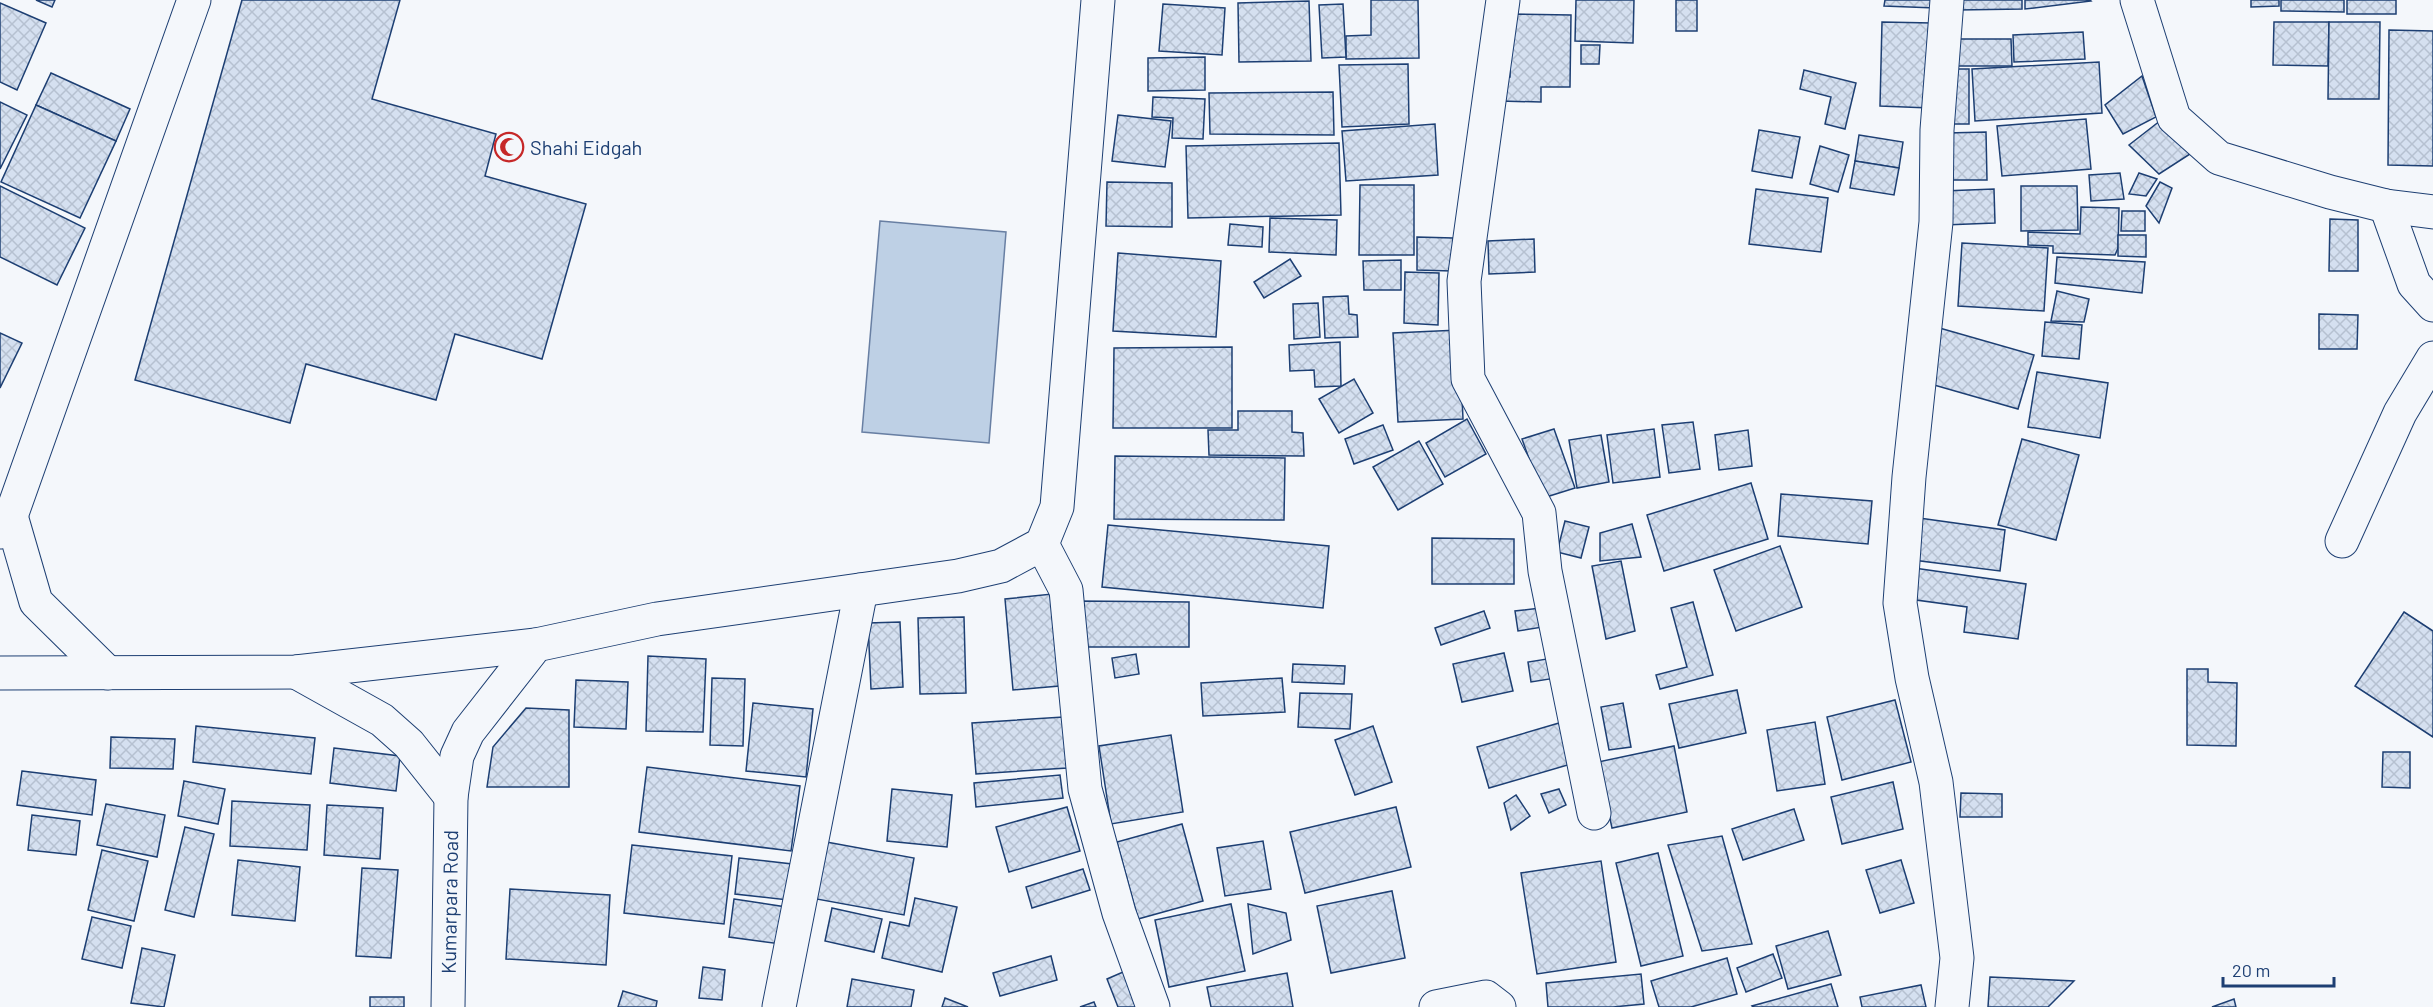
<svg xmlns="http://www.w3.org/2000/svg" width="2433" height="1007" font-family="Barlow,sans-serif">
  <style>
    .water { fill: #bed0e5; stroke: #687fa3; stroke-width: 1.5 }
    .building { fill: url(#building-cross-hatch); stroke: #1d3f73; stroke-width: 1.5 }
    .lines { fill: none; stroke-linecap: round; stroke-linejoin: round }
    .minor-casing { stroke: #1d3f73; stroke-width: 35 }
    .secondary-casing { stroke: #1d3f73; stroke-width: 35 }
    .primary-casing { stroke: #1d3f73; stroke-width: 35 }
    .minor { stroke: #f4f7fb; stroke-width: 33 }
    .secondary { stroke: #f4f7fb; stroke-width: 33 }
    .primary { stroke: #f4f7fb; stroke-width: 33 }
    .labels { text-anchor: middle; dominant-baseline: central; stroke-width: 4.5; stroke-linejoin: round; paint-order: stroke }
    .poi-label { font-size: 20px; fill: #1d3f73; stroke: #f4f7fb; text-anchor: start }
    .street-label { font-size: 20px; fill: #1d3f73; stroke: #f4f7fb }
  </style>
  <defs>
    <pattern id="building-cross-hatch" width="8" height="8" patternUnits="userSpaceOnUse" patternTransform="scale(1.5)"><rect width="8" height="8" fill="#d5e0f0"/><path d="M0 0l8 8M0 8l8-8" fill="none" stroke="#b6c1d1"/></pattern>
  </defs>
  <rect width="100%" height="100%" fill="#f4f7fb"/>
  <polygon class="water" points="880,221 1006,232 989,443 862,432"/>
  <g class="building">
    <polygon points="36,0 55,0 52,7"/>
    <polygon points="242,0 400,0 372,99 496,134 485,176 586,204 542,359 455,334 436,400 306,364 290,423 135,380"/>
    <polygon points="1371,0 1418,0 1419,58 1346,59 1346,36 1371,35"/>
    <polygon points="1576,0 1634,0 1633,43 1575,41"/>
    <rect x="1676" y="0" width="21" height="31"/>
    <polygon points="1885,0 1935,0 1935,8 1884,6"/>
    <polygon points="1958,0 2022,0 2022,9 1958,10"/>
    <polygon points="2025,0 2090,0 2091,1 2025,9"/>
    <polygon points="2251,0 2279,0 2279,6 2251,7"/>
    <polygon points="2281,0 2344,0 2344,12 2281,11"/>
    <rect x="2347" y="0" width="49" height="14"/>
    <polygon points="1309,1 1311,61 1239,62 1238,3"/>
    <polygon points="0,3 46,23 17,90 0,82"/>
    <polygon points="1163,4 1225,8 1222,55 1159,51"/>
    <polygon points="1343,4 1346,57 1322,58 1319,5"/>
    <polygon points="1511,14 1571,15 1570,87 1541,87 1541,102 1500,101 1501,77 1510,77"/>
    <polygon points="1882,22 1932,23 1929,108 1880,106"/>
    <polygon points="2274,22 2329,22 2328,66 2273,65"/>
    <polygon points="2329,22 2380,22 2379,99 2328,99"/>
    <polygon points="2389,30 2433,31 2433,166 2388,165"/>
    <polygon points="2083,32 2085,59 2014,62 2013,35"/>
    <polygon points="1955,39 2011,39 2012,66 1955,66"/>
    <polygon points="1581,45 1600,45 1599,64 1581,64"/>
    <polygon points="1205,57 1205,90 1148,91 1148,58"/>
    <polygon points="2099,62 2102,113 1975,121 1972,69"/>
    <polygon points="1408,64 1409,124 1342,127 1339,65"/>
    <rect x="1950" y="69" width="19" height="55"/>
    <polygon points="1804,70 1856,83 1845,129 1825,124 1831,97 1800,89"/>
    <polygon points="51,73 130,109 116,141 36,105"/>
    <polygon points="2142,76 2156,117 2123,134 2105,105"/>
    <polygon points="1333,92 1334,135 1210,134 1209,93"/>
    <polygon points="1153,97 1205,99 1203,139 1172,138 1173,118 1152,117"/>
    <polygon points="0,102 27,115 0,169"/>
    <polygon points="36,105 116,141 80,218 1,182"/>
    <polygon points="1118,115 1171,121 1165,167 1112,161"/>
    <polygon points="2165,117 2190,154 2159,174 2129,145"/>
    <polygon points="2086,119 2091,169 2002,176 1997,126"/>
    <polygon points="1435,124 1438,175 1346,181 1342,131"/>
    <polygon points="1759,130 1800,137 1792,178 1752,171"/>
    <polygon points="1986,132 1987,180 1948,180 1947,133"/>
    <polygon points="1859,135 1903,142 1899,168 1855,161"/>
    <polygon points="1339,143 1341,215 1188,218 1186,146"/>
    <polygon points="1820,146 1849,155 1838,192 1810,184"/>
    <polygon points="1855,161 1899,168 1894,195 1850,188"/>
    <polygon points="2120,173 2124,199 2091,201 2089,175"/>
    <polygon points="2139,173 2157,179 2146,196 2129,194"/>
    <polygon points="1107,182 1172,183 1172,227 1106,226"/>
    <polygon points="2160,182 2172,188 2159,223 2146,206"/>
    <polygon points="1360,185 1414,185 1414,255 1359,255"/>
    <polygon points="0,186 85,228 57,285 0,257"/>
    <polygon points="2021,186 2077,186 2078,230 2021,231"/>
    <polygon points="1756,189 1828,198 1821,252 1749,244"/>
    <polygon points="1994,189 1995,223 1944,225 1943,191"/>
    <polygon points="2081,207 2119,208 2118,248 2115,255 2053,253 2053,246 2028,245 2028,232 2080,234"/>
    <polygon points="2122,211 2145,211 2145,231 2121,231"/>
    <polygon points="1270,218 1337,220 1336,255 1269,252"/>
    <polygon points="2330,219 2358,220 2358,271 2329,271"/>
    <polygon points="1230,224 1263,227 1262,247 1228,245"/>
    <polygon points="2118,235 2146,235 2146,257 2118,256"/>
    <polygon points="1417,237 1453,238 1452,271 1417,270"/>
    <polygon points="1534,239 1535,272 1489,274 1488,241"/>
    <polygon points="1962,243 2048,248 2044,311 1958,306"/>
    <polygon points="1118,253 1221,261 1216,337 1113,331"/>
    <polygon points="2057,257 2145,262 2142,293 2055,283"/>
    <polygon points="1290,259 1301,276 1264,298 1254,282"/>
    <polygon points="1401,260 1401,290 1364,290 1363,261"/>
    <polygon points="1405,272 1439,273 1438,325 1404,323"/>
    <polygon points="2057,291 2089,299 2084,322 2051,321"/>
    <polygon points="1348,296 1349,314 1357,315 1358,337 1325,338 1323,297"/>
    <polygon points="1318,303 1320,337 1294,339 1293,304"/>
    <polygon points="2319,314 2358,315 2357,349 2319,349"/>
    <polygon points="2045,322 2082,325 2079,359 2042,356"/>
    <polygon points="1936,327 2034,355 2018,409 1920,381"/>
    <polygon points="1459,330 1463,419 1398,422 1393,333"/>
    <polygon points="0,333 22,343 0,388"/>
    <polygon points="1340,342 1341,386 1315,387 1314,370 1290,371 1289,345"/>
    <polygon points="1232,347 1232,428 1113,428 1114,348"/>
    <polygon points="2037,372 2108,383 2100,438 2028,427"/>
    <polygon points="1354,379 1373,413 1339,433 1319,399"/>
    <polygon points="1238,411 1292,411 1292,432 1303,433 1304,456 1209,455 1208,430 1238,430"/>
    <polygon points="1467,419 1486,454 1445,477 1426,443"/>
    <polygon points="1693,422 1700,469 1669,473 1662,425"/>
    <polygon points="1383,425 1393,450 1354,464 1345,439"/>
    <polygon points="1554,429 1575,488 1543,498 1522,439"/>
    <polygon points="1654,429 1660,477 1613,483 1607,435"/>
    <polygon points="1748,430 1752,466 1719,470 1715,435"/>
    <polygon points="1601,435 1609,482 1577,488 1569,440"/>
    <polygon points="2022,439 2079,455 2056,540 1998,525"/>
    <polygon points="1419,441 1443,484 1398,510 1373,467"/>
    <polygon points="1115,456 1285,458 1284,520 1114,519"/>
    <polygon points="1751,483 1768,539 1664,571 1647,515"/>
    <polygon points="1781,494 1872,501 1868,544 1778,536"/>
    <polygon points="1919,518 2005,530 2000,571 1913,560"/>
    <polygon points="1565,521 1589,527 1581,558 1557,552"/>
    <polygon points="1632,524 1641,557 1600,561 1600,533"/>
    <polygon points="1108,525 1329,546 1323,608 1102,587"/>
    <polygon points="1432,538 1514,539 1514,584 1432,584"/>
    <polygon points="1780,546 1802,607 1736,631 1714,570"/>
    <polygon points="1621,561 1635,631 1606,639 1592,566"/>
    <polygon points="1914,568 2026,584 2018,639 1964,632 1967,607 1909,599"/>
    <polygon points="1062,593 1071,685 1013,690 1005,599"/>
    <polygon points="1077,601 1189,602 1189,647 1078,647"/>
    <polygon points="1693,602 1713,675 1660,689 1656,675 1687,667 1671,608"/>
    <polygon points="1540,608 1543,627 1518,631 1515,611"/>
    <polygon points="1484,611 1490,628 1441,645 1435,628"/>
    <polygon points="2404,612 2433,631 2433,737 2355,686"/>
    <polygon points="964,617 966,693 920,694 918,618"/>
    <polygon points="900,622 903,687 871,689 868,623"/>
    <polygon points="1504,653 1513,691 1462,702 1453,664"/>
    <polygon points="1136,654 1139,674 1115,678 1112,658"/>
    <polygon points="648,656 706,659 703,732 646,731"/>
    <polygon points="1553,658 1556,678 1531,682 1528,662"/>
    <polygon points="1293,664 1345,666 1344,684 1292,682"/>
    <polygon points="2187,669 2208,669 2208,682 2237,683 2236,746 2187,745"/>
    <polygon points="712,678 745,679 743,746 710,745"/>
    <polygon points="1282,678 1285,712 1203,716 1201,683"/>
    <polygon points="576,680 628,682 626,729 574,727"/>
    <polygon points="1737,690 1746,733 1679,748 1669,704"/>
    <polygon points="1300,693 1352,694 1350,729 1298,727"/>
    <polygon points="1895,700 1911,762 1842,780 1827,717"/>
    <polygon points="753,703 813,709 806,777 746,771"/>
    <polygon points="1623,703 1631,747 1609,750 1601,707"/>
    <polygon points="526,708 569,710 569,787 487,787 493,747"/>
    <polygon points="1063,717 1067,768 976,774 972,723"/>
    <polygon points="1815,722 1825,784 1777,791 1767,730"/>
    <polygon points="1559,723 1571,764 1489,788 1477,747"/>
    <polygon points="196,726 315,738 311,774 193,762"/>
    <polygon points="1373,726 1392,782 1355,795 1335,740"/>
    <polygon points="1171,735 1183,812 1111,824 1099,746"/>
    <polygon points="111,737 175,739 173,769 110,768"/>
    <polygon points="1674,746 1687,812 1612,828 1598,762"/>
    <polygon points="334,748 400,756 396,791 330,783"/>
    <polygon points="2383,752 2410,752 2410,788 2382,787"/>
    <polygon points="647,767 800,786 791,851 639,832"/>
    <polygon points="22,771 96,780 92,815 17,805"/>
    <polygon points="1060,775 1063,798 976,807 974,783"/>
    <polygon points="184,781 225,789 218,824 178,816"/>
    <polygon points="1893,782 1903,829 1842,844 1831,797"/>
    <polygon points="892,789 952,795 947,847 887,841"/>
    <polygon points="1559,789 1566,805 1549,813 1541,794"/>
    <polygon points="1961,793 2002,794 2002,817 1960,817"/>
    <polygon points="1516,795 1530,816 1511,830 1504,803"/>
    <polygon points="232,801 310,805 307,850 230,846"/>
    <polygon points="106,804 165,815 157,857 97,845"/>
    <polygon points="327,805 383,808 380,859 324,855"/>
    <polygon points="1067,807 1080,851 1009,872 996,827"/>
    <polygon points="1396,807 1411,867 1305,893 1290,832"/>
    <polygon points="1794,809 1804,840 1743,860 1732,829"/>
    <polygon points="32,815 80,821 76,855 28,850"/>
    <polygon points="1182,824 1203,901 1138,919 1117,842"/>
    <polygon points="185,827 214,834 194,917 165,910"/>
    <polygon points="1722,836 1752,944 1702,951 1668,845"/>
    <polygon points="821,841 914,858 904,915 811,898"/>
    <polygon points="1263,841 1271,889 1225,896 1217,848"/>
    <polygon points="632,845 732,856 724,924 624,913"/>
    <polygon points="102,850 148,861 134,921 88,910"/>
    <polygon points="1658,853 1683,956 1641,966 1616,863"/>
    <polygon points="739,858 792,864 788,900 735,894"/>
    <polygon points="238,860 300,867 295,921 232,915"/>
    <polygon points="1901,860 1914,903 1880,913 1866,870"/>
    <polygon points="1601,861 1616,962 1537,974 1521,873"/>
    <polygon points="362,868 398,870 391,958 356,956"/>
    <polygon points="1083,869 1090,890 1032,908 1026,887"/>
    <polygon points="510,889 610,895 606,965 506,959"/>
    <polygon points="1392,891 1405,958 1331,973 1317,906"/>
    <polygon points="915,898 957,907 942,972 882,958 890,922 909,926"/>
    <polygon points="734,899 786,907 781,944 729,937"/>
    <polygon points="1231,904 1245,971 1169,987 1155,920"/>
    <polygon points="1248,904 1286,913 1291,940 1253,954"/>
    <polygon points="832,908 882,919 874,952 825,941"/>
    <polygon points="92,917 131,926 122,968 82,959"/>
    <polygon points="1828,931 1841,975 1788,989 1776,946"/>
    <polygon points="142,948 175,955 164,1007 131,1003"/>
    <polygon points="1773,954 1782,978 1746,992 1737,968"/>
    <polygon points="1051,956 1057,980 1000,996 993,973"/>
    <polygon points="1727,958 1737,994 1691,1007 1659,1007 1651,981"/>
    <polygon points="703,967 725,970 722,1000 699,998"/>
    <polygon points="1130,969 1145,1007 1118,1007 1107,979"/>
    <polygon points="1287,973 1293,1007 1211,1007 1207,987"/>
    <polygon points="1641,974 1644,1004 1613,1007 1548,1007 1546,983"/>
    <polygon points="1990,977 2074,981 2048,1007 1988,1007"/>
    <polygon points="852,979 914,990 911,1007 847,1007"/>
    <polygon points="1831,984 1838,1007 1753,1007 1752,1006"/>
    <polygon points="1921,985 1926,1007 1862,1007 1860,997"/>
    <polygon points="623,991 657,1001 656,1007 618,1007"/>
    <rect x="370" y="997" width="34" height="10"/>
    <polygon points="945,998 968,1007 942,1007"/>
    <polygon points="2234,999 2236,1007 2212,1007"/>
    <polygon points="1094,1002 1096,1007 1080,1007"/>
  </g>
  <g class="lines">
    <g class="minor-casing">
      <g id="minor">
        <polyline points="1503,0 1464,281 1468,379 1539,513 1545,571 1594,813"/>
        <polyline points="1947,0 1937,130 1936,222 1909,477 1900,603 1912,678 1936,782 1957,958 1952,1007"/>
        <polyline points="2137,0 2174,118 2219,158 2330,192 2386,206 2433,212"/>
        <polyline points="2386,206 2414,284 2433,305"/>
        <polyline points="2342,541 2400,413 2433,358"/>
        <polyline points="1042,544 1066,590 1085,789 1119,913 1153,1007"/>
        <polyline points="779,1007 861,590"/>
        <polyline points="1436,1007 1486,997 1499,1007"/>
      </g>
    </g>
    <g class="secondary-casing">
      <g id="secondary">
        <polyline points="11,516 36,602 108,673"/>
        <polyline points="0,532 11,516 194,0"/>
        <polyline points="296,672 382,720 409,744 451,797"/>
        <polyline points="0,673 296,672 536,645"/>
      </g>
    </g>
    <g class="primary-casing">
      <polyline id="primary" points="448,1007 451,797 457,756 468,732 536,645 657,619 958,576 1001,566 1042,544 1057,507 1098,0"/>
    </g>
    <use href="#minor" class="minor"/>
    <use href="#secondary" class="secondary"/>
    <use href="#primary" class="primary"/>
  </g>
  <defs>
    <g id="mosque-ring" transform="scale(1.5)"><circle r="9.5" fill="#f4f7fb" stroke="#c62828" stroke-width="1.5"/><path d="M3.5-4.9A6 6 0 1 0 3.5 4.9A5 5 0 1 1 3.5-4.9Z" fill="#c62828"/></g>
  </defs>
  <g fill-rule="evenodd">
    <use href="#mosque-ring" x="509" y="147"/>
  </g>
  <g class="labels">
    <g class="poi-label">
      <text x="530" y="147">Shahi Eidgah</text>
    </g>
    <g class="street-label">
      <text transform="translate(449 902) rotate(-89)">Kumarpara Road</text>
    </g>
  </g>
  <path d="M2223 977v9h111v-9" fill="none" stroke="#1d3f73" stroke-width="3"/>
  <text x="2232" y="977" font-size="18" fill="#1d3f73" stroke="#f4f7fb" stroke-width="4.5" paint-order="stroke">20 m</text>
</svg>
